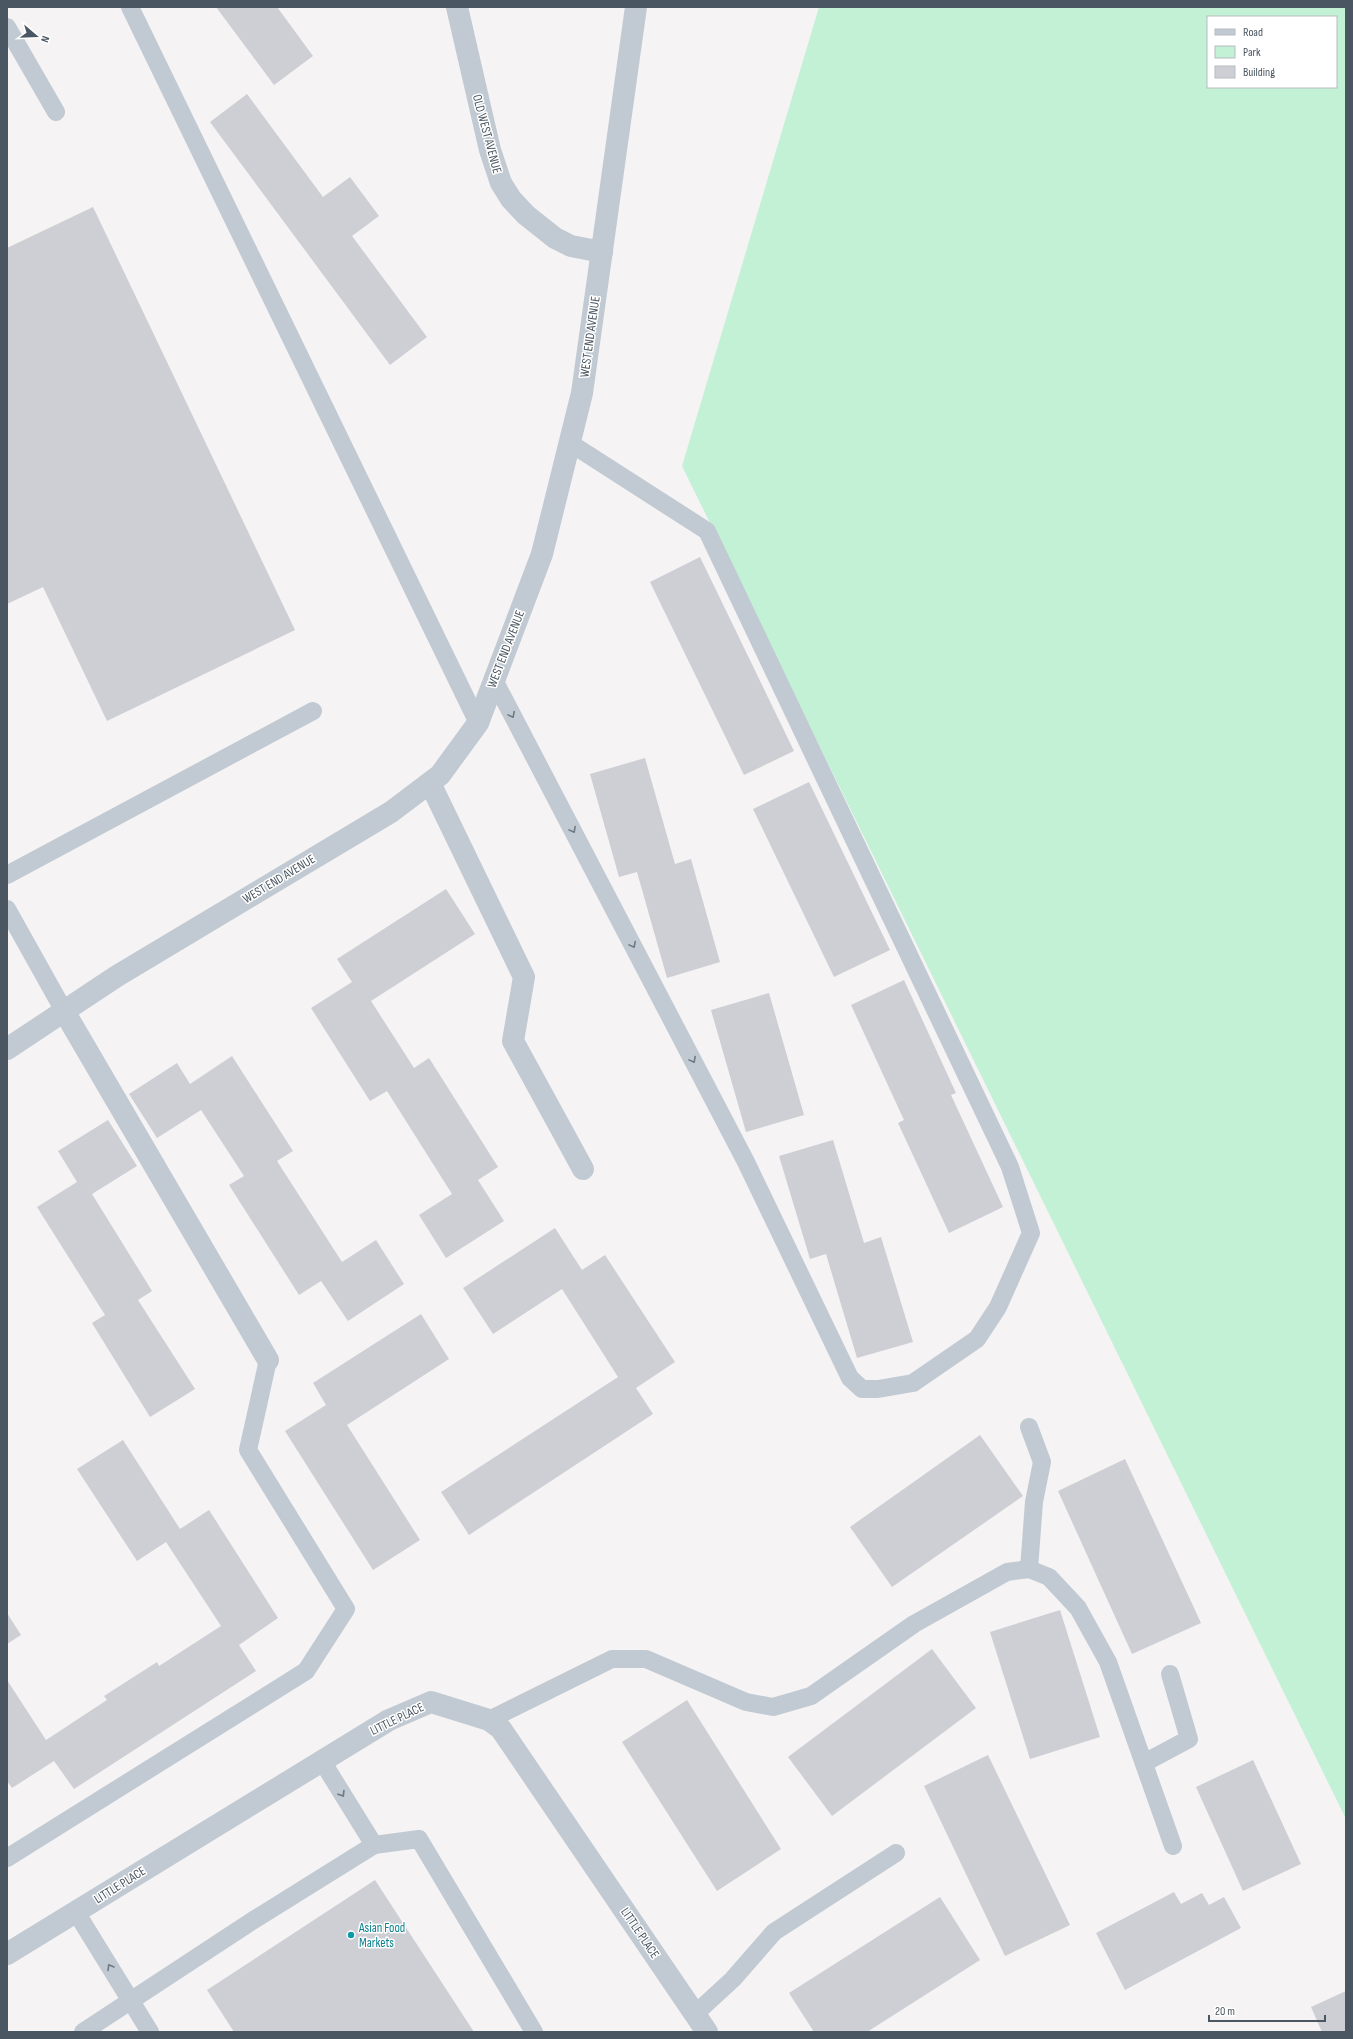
<svg xmlns="http://www.w3.org/2000/svg" width="1353" height="2039" font-family="'Sofia Sans Condensed',sans-serif">
  <style>
    .green { fill: #c3f1d5; fill-rule: evenodd }
    .building { fill: #cdcfd5 }
    .lines { fill: none; stroke-linecap: round; stroke-linejoin: round }
    .lane { stroke: #c1cad2; stroke-width: 18 }
    .street { stroke: #c1cad2; stroke-width: 22 }
    .oneway { stroke: #6e7983 }
    .culture-dot { fill: #0f9aa8; stroke: #fff; stroke-width: 1.5 }
    .labels { text-anchor: middle; dominant-baseline: central; stroke-width: 3; stroke-linejoin: round; paint-order: stroke }
    .street-label { font-size: 13px; fill: #4a5661; stroke: #fff }
    .culture-label { font-size: 13px; fill: #0d838f; stroke: #fff; text-anchor: start }
  </style>
  <rect width="100%" height="100%" fill="#f5f3f3"/>
  <path class="green" d="M819,7h527v1812l-664,-1353zM1208,17h128v70h-128z"/>
  <g class="building">
    <polygon points="216,7 277,7 313,56 274,85"/>
    <polygon points="247,94 323,197 350,177 379,216 352,236 427,337 390,365 210,122"/>
    <polygon points="93,207 295,630 107,721 43,587 7,604 7,248"/>
    <polygon points="700,557 794,751 744,775 650,582"/>
    <polygon points="645,758 675,864 691,859 720,962 667,978 637,872 619,877 590,774"/>
    <polygon points="809,782 890,950 834,977 753,809"/>
    <polygon points="446,889 475,934 371,1001 414,1068 429,1058 498,1167 478,1180 504,1221 446,1258 419,1215 452,1194 387,1091 370,1101 311,1008 352,982 337,959"/>
    <polygon points="904,980 956,1093 951,1095 1003,1207 949,1233 898,1123 904,1120 851,1005"/>
    <polygon points="769,993 804,1115 746,1132 711,1010"/>
    <polygon points="232,1056 293,1151 277,1161 342,1262 376,1240 404,1284 348,1321 321,1281 299,1295 229,1185 244,1176 201,1110 157,1138 129,1094 177,1063 190,1084"/>
    <polygon points="108,1120 137,1166 92,1194 152,1291 138,1300 195,1389 150,1417 92,1323 105,1315 37,1207 77,1182 58,1151"/>
    <polygon points="833,1140 864,1243 881,1237 913,1342 857,1358 826,1254 810,1259 779,1156"/>
    <polygon points="555,1228 582,1270 605,1255 675,1362 636,1388 653,1414 469,1535 441,1492 618,1377 562,1289 493,1334 463,1288"/>
    <polygon points="421,1314 449,1359 347,1425 420,1540 373,1570 285,1431 326,1405 313,1383"/>
    <polygon points="980,1435 1023,1496 892,1587 850,1527"/>
    <polygon points="123,1440 180,1529 209,1510 278,1618 239,1645 256,1671 74,1789 54,1761 12,1788 7,1781 7,1680 46,1740 107,1700 104,1696 157,1662 159,1666 221,1626 166,1542 137,1561 77,1469"/>
    <polygon points="1125,1459 1201,1623 1132,1654 1058,1491"/>
    <polygon points="1060,1610 1100,1737 1030,1759 990,1632"/>
    <polygon points="7,1613 21,1635 7,1644"/>
    <polygon points="932,1649 976,1708 832,1816 788,1757"/>
    <polygon points="687,1700 781,1849 717,1891 622,1742"/>
    <polygon points="988,1755 1070,1925 1005,1956 924,1786"/>
    <polygon points="1253,1760 1301,1864 1243,1891 1196,1787"/>
    <polygon points="375,1880 474,2032 234,2032 207,1990"/>
    <polygon points="1174,1892 1181,1904 1202,1893 1209,1905 1224,1897 1241,1928 1125,1990 1096,1933"/>
    <polygon points="940,1897 980,1960 867,2032 814,2032 789,1993"/>
    <polygon points="1346,1991 1346,2032 1322,2032 1311,2007"/>
  </g>
  <g class="lines">
    <g class="lane">
      <polyline points="130,7 478,723"/>
      <polyline points="7,27 56,112"/>
      <polyline points="494,680 746,1162 850,1378 862,1389 878,1389 913,1383 977,1339 998,1307 1031,1233 1010,1167 707,531 570,443"/>
      <polyline points="7,875 313,711"/>
      <polyline points="7,909 64,1011"/>
      <polyline points="1029,1427 1042,1462 1034,1502 1029,1569"/>
      <polyline points="489,1720 612,1659 646,1659 746,1702 773,1707 811,1696 914,1624 1007,1572 1029,1569 1049,1577 1078,1608 1108,1662 1173,1846"/>
      <polyline points="322,1761 374,1845"/>
      <polyline points="1144,1763 1189,1739 1170,1674"/>
      <polyline points="7,1858 306,1671 346,1609 248,1450 268,1360"/>
      <polyline points="76,1912 150,2032"/>
      <polyline points="695,2014 733,1979 774,1932 896,1853"/>
      <polyline points="83,2032 252,1921 374,1845 419,1839 534,2032"/>
    </g>
    <g class="street">
      <polyline points="457,7 490,150 501,183 511,199 526,215 555,238 571,246 602,252"/>
      <polyline points="430,783 524,977 513,1041 583,1169"/>
      <polyline points="64,1011 268,1360"/>
      <polyline points="7,1049 117,976 391,812 440,775 478,723 542,554 582,393 636,7"/>
      <polyline points="7,1954 389,1720 431,1702 489,1720 501,1729 707,2032"/>
    </g>
  </g>
  <defs><path id="oneway-chevron" d="M-2-3.5L2.5 0L-2 3.5" fill="none" stroke-width="1.6" stroke-linecap="round" stroke-linejoin="round"/></defs>
  <g class="oneway">
    <use href="#oneway-chevron" transform="translate(512 715) rotate(62)"/>
    <use href="#oneway-chevron" transform="translate(573 830) rotate(62)"/>
    <use href="#oneway-chevron" transform="translate(633 945) rotate(62)"/>
    <use href="#oneway-chevron" transform="translate(693 1060) rotate(62)"/>
    <use href="#oneway-chevron" transform="translate(342 1794) rotate(58)"/>
    <use href="#oneway-chevron" transform="translate(110 1967) rotate(-121)"/>
  </g>
  <circle class="culture-dot" cx="351" cy="1935" r="4"/>
  <g class="labels">
    <g class="street-label">
      <text transform="translate(487 134) rotate(75)">OLD WEST AVENUE</text>
      <text transform="translate(590 337) rotate(-82)">WEST END AVENUE</text>
      <text transform="translate(506 649) rotate(-69)">WEST END AVENUE</text>
      <text transform="translate(279 879) rotate(-31)">WEST END AVENUE</text>
      <text transform="translate(397 1719) rotate(-26)">LITTLE PLACE</text>
      <text transform="translate(120 1885) rotate(-32)">LITTLE PLACE</text>
      <text transform="translate(640 1933) rotate(56)">LITTLE PLACE</text>
    </g>
    <g class="culture-label">
      <text x="359" y="1928">Asian Food<tspan x="359" dy="15">Markets</tspan></text>
    </g>
  </g>
  <rect width="1353" height="2039" fill="none" stroke="#4a5661" stroke-width="16"/>
  <rect x="1207" y="16" width="130" height="72" fill="#ffffff" stroke="#b7bbc0"/>
  <rect x="1215" y="29" width="20" height="6" fill="#c1cad2" stroke="#b7bbc0"/>
  <text x="1243" y="36" font-size="12" fill="#4a5661">Road</text>
  <rect x="1215" y="46" width="20" height="12" fill="#c3f1d5" stroke="#b7bbc0"/>
  <text x="1243" y="56" font-size="12" fill="#4a5661">Park</text>
  <rect x="1215" y="66" width="20" height="12" fill="#cdcfd5" stroke="#b7bbc0"/>
  <text x="1243" y="76" font-size="12" fill="#4a5661">Building</text>
  <g transform="translate(36 36) rotate(109)" stroke="#ffffff" stroke-width="3" paint-order="stroke">
  <path d="M0-3L7 15L0 10L-7 15Z" fill="#4a5661"/>
  <text y="-6" font-size="11" font-weight="bold" text-anchor="middle" fill="#4a5661">N</text>
  </g>
  <path d="M1209 2015v6h116v-6" fill="none" stroke="#4a5661" stroke-width="2"/>
  <text x="1215" y="2015" font-size="12" fill="#4a5661" stroke="#ffffff" stroke-width="3" paint-order="stroke">20 m</text>
</svg>
